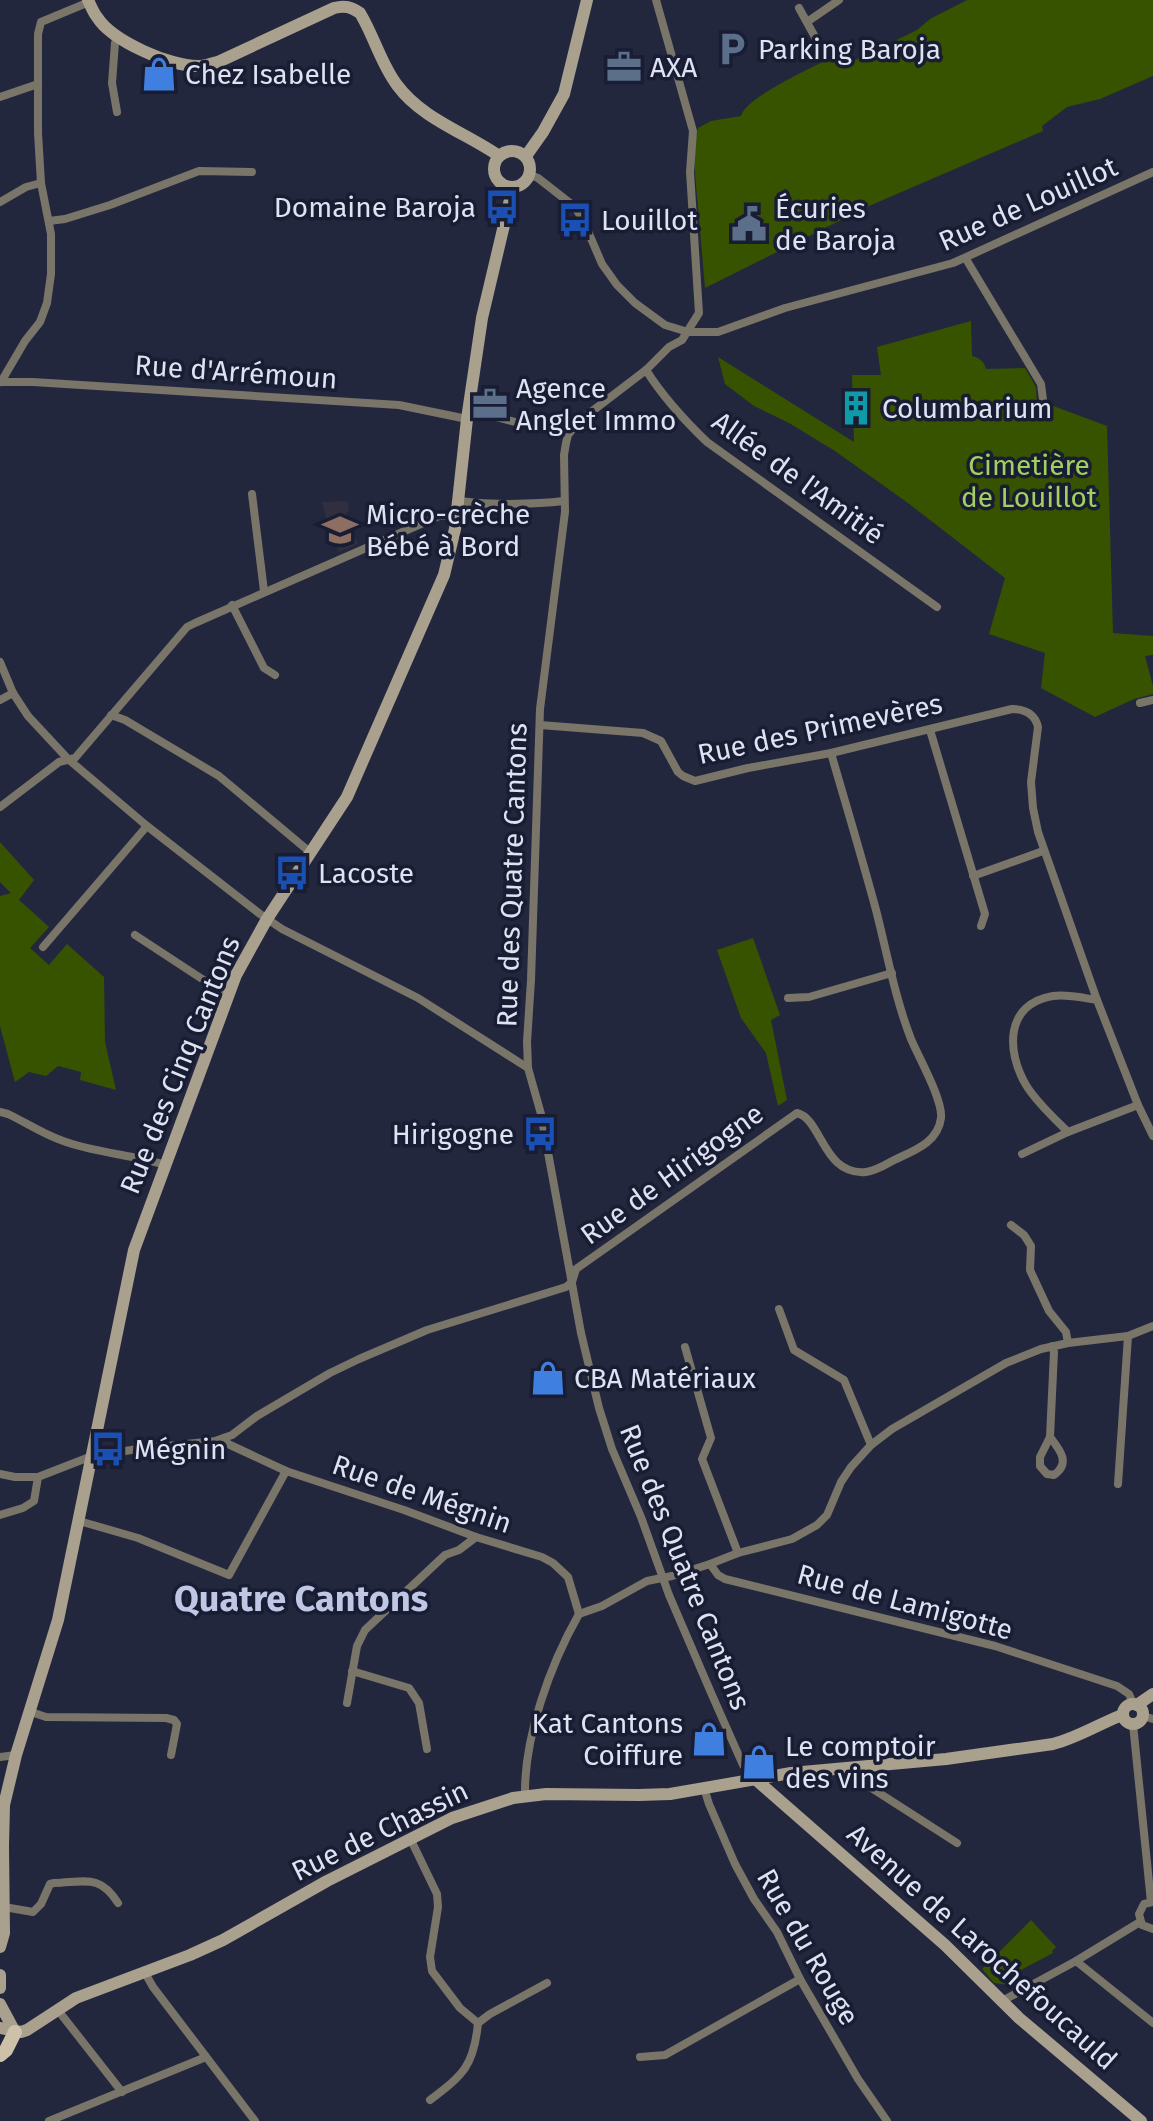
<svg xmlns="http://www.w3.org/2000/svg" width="1153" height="2121" font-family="'Fira Sans',sans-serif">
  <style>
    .education { fill: #302e3f }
    .green { fill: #375300 }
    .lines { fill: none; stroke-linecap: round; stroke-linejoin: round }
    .street { stroke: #7a7569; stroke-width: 8 }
    .secondary { stroke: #a9a08d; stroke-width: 12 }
    .primary { stroke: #cdc2a9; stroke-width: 14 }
    .labels { text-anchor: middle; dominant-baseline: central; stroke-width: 7; stroke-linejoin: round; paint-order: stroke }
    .poi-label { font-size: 28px; fill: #dee2f1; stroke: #191d33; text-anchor: start }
    .street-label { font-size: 28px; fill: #dee2f1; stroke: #191d33 }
    .park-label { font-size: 28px; fill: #a1d060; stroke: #191d33 }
    .district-label { font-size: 36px; font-weight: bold; fill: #bfc7e4; stroke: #191d33 }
  </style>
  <rect width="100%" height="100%" fill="#22273e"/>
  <polygon class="education" points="348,501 349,508 345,519 358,544 339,552 328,526 322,502"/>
  <g class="green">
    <path d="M967,0h186v76l-53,23 -33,8 -25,19 1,5 -174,75 -164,82 -12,-138 5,-22 13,-7 30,-5c5,-19 72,-49 92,-59l8,10 76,-37 13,-11z"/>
    <path d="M971,321l1,35c6,1 13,6 14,13l39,-1 11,19 1,18 11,-1 59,22 6,207 40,3v19l-8,1 8,30v8l-19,5 -39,18 -54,-29 4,-35 -56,-19 16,-56 -97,-75 -73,-52 -46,-28 -35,-17 -29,-22 -7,-27 136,85 -2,-67h29l-4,-28z"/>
    <polygon points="0,842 34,880 19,900 49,927 30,948 49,965 67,944 104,977 105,1042 116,1090 80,1080 81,1072 58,1066 46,1076 29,1072 15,1082 0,1026 0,896 11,893 0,882"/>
    <polygon points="753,938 780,1015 771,1020 787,1100 778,1106 766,1053 741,1018 717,950"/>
    <polygon points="1031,1920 1056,1947 1052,1951 1053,1953 1013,1974 1017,1982 1009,1985 994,1983 982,1969"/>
  </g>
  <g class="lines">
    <g class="street">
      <polyline points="656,0 693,131 690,172 699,313 682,340 669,347 646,370 578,422 568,435 566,443 564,455 565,512 540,709 531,980 527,1042 528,1068 541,1114 581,1333 599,1408 612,1449 641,1517 669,1595 712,1695 743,1765 754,1778"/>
      <polyline points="799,8 820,46"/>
      <polyline points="807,22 839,0"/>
      <polyline points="115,43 112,83 117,112"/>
      <polyline points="0,97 38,84"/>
      <polyline points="530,175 538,178 575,207 584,222 602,264 617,285 635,303 665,325 688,332 718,332 785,308 953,263 1153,172"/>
      <polyline points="0,202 26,187 41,183"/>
      <polyline points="49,221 65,219 110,205 199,171 252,172"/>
      <polyline points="966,259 1041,384 1043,400"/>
      <path d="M646,370c17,27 37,49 61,72l230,165"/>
      <polyline points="1,382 33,382 399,405 467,419"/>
      <polyline points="1,382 25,341 40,322 47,303 51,274 51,234 41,183 38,133 38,34 41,22 89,2"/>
      <polyline points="469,410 519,423 559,424 573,428"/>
      <polyline points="252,494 264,591"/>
      <path d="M457,500c24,6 82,4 107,1"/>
      <polyline points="232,605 264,668 275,675"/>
      <polyline points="0,662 13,693 28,716 68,759 147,826 260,914 282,929 418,998 528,1068"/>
      <polyline points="0,700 13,693"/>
      <polyline points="1140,703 1153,700"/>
      <polyline points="111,715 125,720 219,776 311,853"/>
      <path d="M540,725l103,8 18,8 17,31 5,4 12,5 53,-13 83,-15 181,-44c13,0 23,5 26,18l-7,55 2,26 5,24 59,168 41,105 15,31"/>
      <polyline points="930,730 985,914 981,926"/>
      <polyline points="0,807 59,762 75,758 187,627 195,623 439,516 456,516"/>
      <polyline points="973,876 1043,851"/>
      <polyline points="135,935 228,996"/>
      <polyline points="43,947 147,826"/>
      <polyline points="788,998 809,997 892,973"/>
      <path d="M0,1112l8,2c19,9 38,22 58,28 32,11 67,13 100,23"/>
      <path d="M1068,1132c-14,-14 -31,-29 -42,-47 -20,-34 -21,-81 27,-89 15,-2 30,2 44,4"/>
      <polyline points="1022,1154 1068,1132 1138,1105"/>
      <polyline points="1011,1225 1024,1235 1031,1246 1030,1270 1049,1311 1066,1332 1068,1343"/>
      <polyline points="779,1309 794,1350 844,1380 871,1445"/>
      <polyline points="685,1347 711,1438 702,1459 738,1553"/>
      <path d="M1050,1437c10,13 21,26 4,38l-7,-1 -7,-8v-9l10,-20 4,-85 -2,-6"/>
      <polyline points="224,1438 228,1444 286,1471 404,1510 476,1537 542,1557 553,1563 568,1577 579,1614"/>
      <polyline points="0,1474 15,1477 38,1477"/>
      <polyline points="1118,1484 1128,1336"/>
      <path d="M0,1515l23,-7 11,-7 4,-24 54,-21 46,-7 77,-8 17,-6 25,-19 73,-43 29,-14 68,-29 139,-43 6,-5 4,-13 221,-156c25,6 26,63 69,59 10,-1 19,-7 28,-12 19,-9 44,-17 47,-42 2,-18 -22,-60 -30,-79 -16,-41 -24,-86 -35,-129 -14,-52 -30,-105 -45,-157"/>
      <polyline points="79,1521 138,1538 229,1575 286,1471"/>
      <polyline points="710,1564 738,1553 792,1539 817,1525 827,1515 841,1482 851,1467 871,1445 892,1429 1006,1363 1041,1349 1068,1343 1128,1336 1153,1326"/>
      <polyline points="352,1671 409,1688 419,1703 427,1749"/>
      <polyline points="347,1703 357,1646 365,1630 445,1555 459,1550 476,1537"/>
      <polyline points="31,1712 46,1717 166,1718 174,1720 177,1724 171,1755"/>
      <polyline points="1143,1716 1153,1719"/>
      <polyline points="1133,1724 1151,1902"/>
      <polyline points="0,1757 16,1755"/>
      <polyline points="846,1768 851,1775 957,1843"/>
      <polyline points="704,1788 709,1804 735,1864 754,1899 777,1932 800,1979 858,2079 887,2121"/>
      <path d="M525,1795c-1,-58 25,-130 54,-181l23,-8 45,-25 25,-5 38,-12 8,11 7,4 270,67 122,40 12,8 4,9"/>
      <polyline points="410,1838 437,1894 438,1907 430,1957 432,1971 460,2008 478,2023"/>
      <polyline points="1153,1902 1144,1904 1139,1914 1142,1925 1153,1929"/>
      <path d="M4,1907l29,5 8,-8 9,-20 4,-1c31,-1 46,-9 64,20"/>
      <polyline points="1076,1961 1153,2023"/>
      <polyline points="144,1971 153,1987 255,2121"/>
      <polyline points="1002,2001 1076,1961 1140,1922"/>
      <polyline points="57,2009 122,2092"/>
      <polyline points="640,2057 665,2055 800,1979"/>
      <path d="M430,2100c33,-25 44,-34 48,-77l12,-9 57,-31"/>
      <polyline points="49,2121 206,2057"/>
    </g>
    <g class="secondary">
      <path d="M88,0c3,6 5,12 9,17 15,24 74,50 102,49 6,0 13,-3 19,-4l116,-54c11,-3 17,-1 26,5 14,23 21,51 37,72 25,34 69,48 102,71"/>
      <circle cx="512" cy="169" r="18"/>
      <polyline points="526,156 543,132 564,94 587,0"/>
      <circle cx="1133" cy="1714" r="10"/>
      <polyline points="1137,1705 1153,1694"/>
      <polyline points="754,1778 945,1945 1019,2018 1141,2121"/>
      <polyline points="0,1947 4,1933 3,1846 4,1805 16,1755 58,1620 134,1250 236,975 267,919 347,797 444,575 455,529 467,419 482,318 513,187"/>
      <polyline points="0,1975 0,1988"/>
      <polyline points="0,2004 15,2032"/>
      <path d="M0,2028l21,4 6,-2 49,-32 114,-43 33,-15 104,-59 125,-63 61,-20 33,-4 93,1 31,-1 121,-21 155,-14 107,-15c24,-6 46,-20 69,-29"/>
    </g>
    <polyline class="primary" points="0,2055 6,2050 15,2032"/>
  </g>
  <defs>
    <g id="parking-bare" transform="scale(2.76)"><path d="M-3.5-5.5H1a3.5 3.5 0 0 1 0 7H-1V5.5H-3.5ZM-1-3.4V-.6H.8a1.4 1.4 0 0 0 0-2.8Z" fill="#5c6f8a" stroke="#191d33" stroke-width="2.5" paint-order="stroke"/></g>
    <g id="office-bare" transform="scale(2.76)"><path d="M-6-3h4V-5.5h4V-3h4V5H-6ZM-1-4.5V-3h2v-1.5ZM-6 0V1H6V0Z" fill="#5c6f8a" stroke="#191d33" stroke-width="2.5" paint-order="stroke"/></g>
    <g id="shop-bare" transform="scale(2.76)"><path d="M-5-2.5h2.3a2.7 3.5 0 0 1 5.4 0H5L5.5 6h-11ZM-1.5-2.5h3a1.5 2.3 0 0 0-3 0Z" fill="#3f7fe0" stroke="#191d33" stroke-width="2.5" paint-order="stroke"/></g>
    <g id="bus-bare" transform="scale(2.76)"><path d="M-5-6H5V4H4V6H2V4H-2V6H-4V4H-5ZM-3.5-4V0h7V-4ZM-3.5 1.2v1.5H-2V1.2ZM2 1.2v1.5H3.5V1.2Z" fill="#1a4fb4" stroke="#191d33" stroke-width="2.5" paint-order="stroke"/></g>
    <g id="civic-bare" transform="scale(2.76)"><path d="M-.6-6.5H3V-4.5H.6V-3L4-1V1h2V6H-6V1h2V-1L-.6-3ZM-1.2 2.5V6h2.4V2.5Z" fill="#5c6f8a" stroke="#191d33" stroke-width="2.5" paint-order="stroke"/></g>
    <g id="building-bare" transform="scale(2.76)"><path d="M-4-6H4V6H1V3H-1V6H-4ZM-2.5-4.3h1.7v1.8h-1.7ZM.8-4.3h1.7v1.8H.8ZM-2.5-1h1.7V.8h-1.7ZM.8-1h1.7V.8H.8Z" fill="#0f9aa8" stroke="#191d33" stroke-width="2.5" paint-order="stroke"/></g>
    <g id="school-bare" transform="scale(2.76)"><path d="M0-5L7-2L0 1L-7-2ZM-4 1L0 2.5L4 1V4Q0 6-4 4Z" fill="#8d6e63" stroke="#191d33" stroke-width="2.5" paint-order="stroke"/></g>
  </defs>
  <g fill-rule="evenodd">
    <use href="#parking-bare" x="732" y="49"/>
    <use href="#office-bare" x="624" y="67"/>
    <use href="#shop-bare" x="159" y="74"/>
    <use href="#bus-bare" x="502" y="207"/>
    <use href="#bus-bare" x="575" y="220"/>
    <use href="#civic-bare" x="749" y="224"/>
    <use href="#office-bare" x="490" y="404"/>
    <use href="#building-bare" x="856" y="408"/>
    <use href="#school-bare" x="340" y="530"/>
    <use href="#bus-bare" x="292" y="873"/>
    <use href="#bus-bare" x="540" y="1134"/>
    <use href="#shop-bare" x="548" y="1378"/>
    <use href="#bus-bare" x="108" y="1449"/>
    <use href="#shop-bare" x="709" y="1739"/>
    <use href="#shop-bare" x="759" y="1762"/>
  </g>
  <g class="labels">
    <g class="poi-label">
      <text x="758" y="49">Parking Baroja</text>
      <text x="650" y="67">AXA</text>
      <text x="185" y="74">Chez Isabelle</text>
      <text x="476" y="207" text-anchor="end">Domaine Baroja</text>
      <text x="775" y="208">Écuries<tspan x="775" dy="32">de Baroja</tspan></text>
      <text x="601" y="220">Louillot</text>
      <text x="516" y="388">Agence<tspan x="516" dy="32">Anglet Immo</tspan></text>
      <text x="882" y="408">Columbarium</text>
      <text x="366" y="514">Micro-crèche<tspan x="366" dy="32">Bébé à Bord</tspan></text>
      <text x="318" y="873">Lacoste</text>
      <text x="514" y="1134" text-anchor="end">Hirigogne</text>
      <text x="574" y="1378">CBA Matériaux</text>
      <text x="134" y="1449">Mégnin</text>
      <text x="683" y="1723" text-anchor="end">Kat Cantons<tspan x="683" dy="32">Coiffure</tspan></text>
      <text x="785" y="1746">Le comptoir<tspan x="785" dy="32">des vins</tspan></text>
    </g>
    <g class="street-label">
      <text transform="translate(1028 204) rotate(-24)">Rue de Louillot</text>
      <text transform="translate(236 372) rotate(4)">Rue d'Arrémoun</text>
      <text transform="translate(798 478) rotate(36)">Allée de l'Amitié</text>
      <text transform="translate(820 729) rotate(-12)">Rue des Primevères</text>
      <text transform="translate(512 875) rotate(-88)">Rue des Quatre Cantons</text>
      <text transform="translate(180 1065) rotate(-68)">Rue des Cinq Cantons</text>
      <text transform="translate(672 1174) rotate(-36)">Rue de Hirigogne</text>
      <text transform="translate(422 1494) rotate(19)">Rue de Mégnin</text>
      <text transform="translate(685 1567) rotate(68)">Rue des Quatre Cantons</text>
      <text transform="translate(905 1602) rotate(15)">Rue de Lamigotte</text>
      <text transform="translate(380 1831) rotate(-26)">Rue de Chassin</text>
      <text transform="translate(808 1947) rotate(60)">Rue du Rouge</text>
      <text transform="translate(982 1947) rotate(42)">Avenue de Larochefoucauld</text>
    </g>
    <g class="park-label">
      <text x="1029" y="465">Cimetière<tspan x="1029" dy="32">de Louillot</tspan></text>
    </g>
    <g class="district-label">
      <text x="301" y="1599">Quatre Cantons</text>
    </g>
  </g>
</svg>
